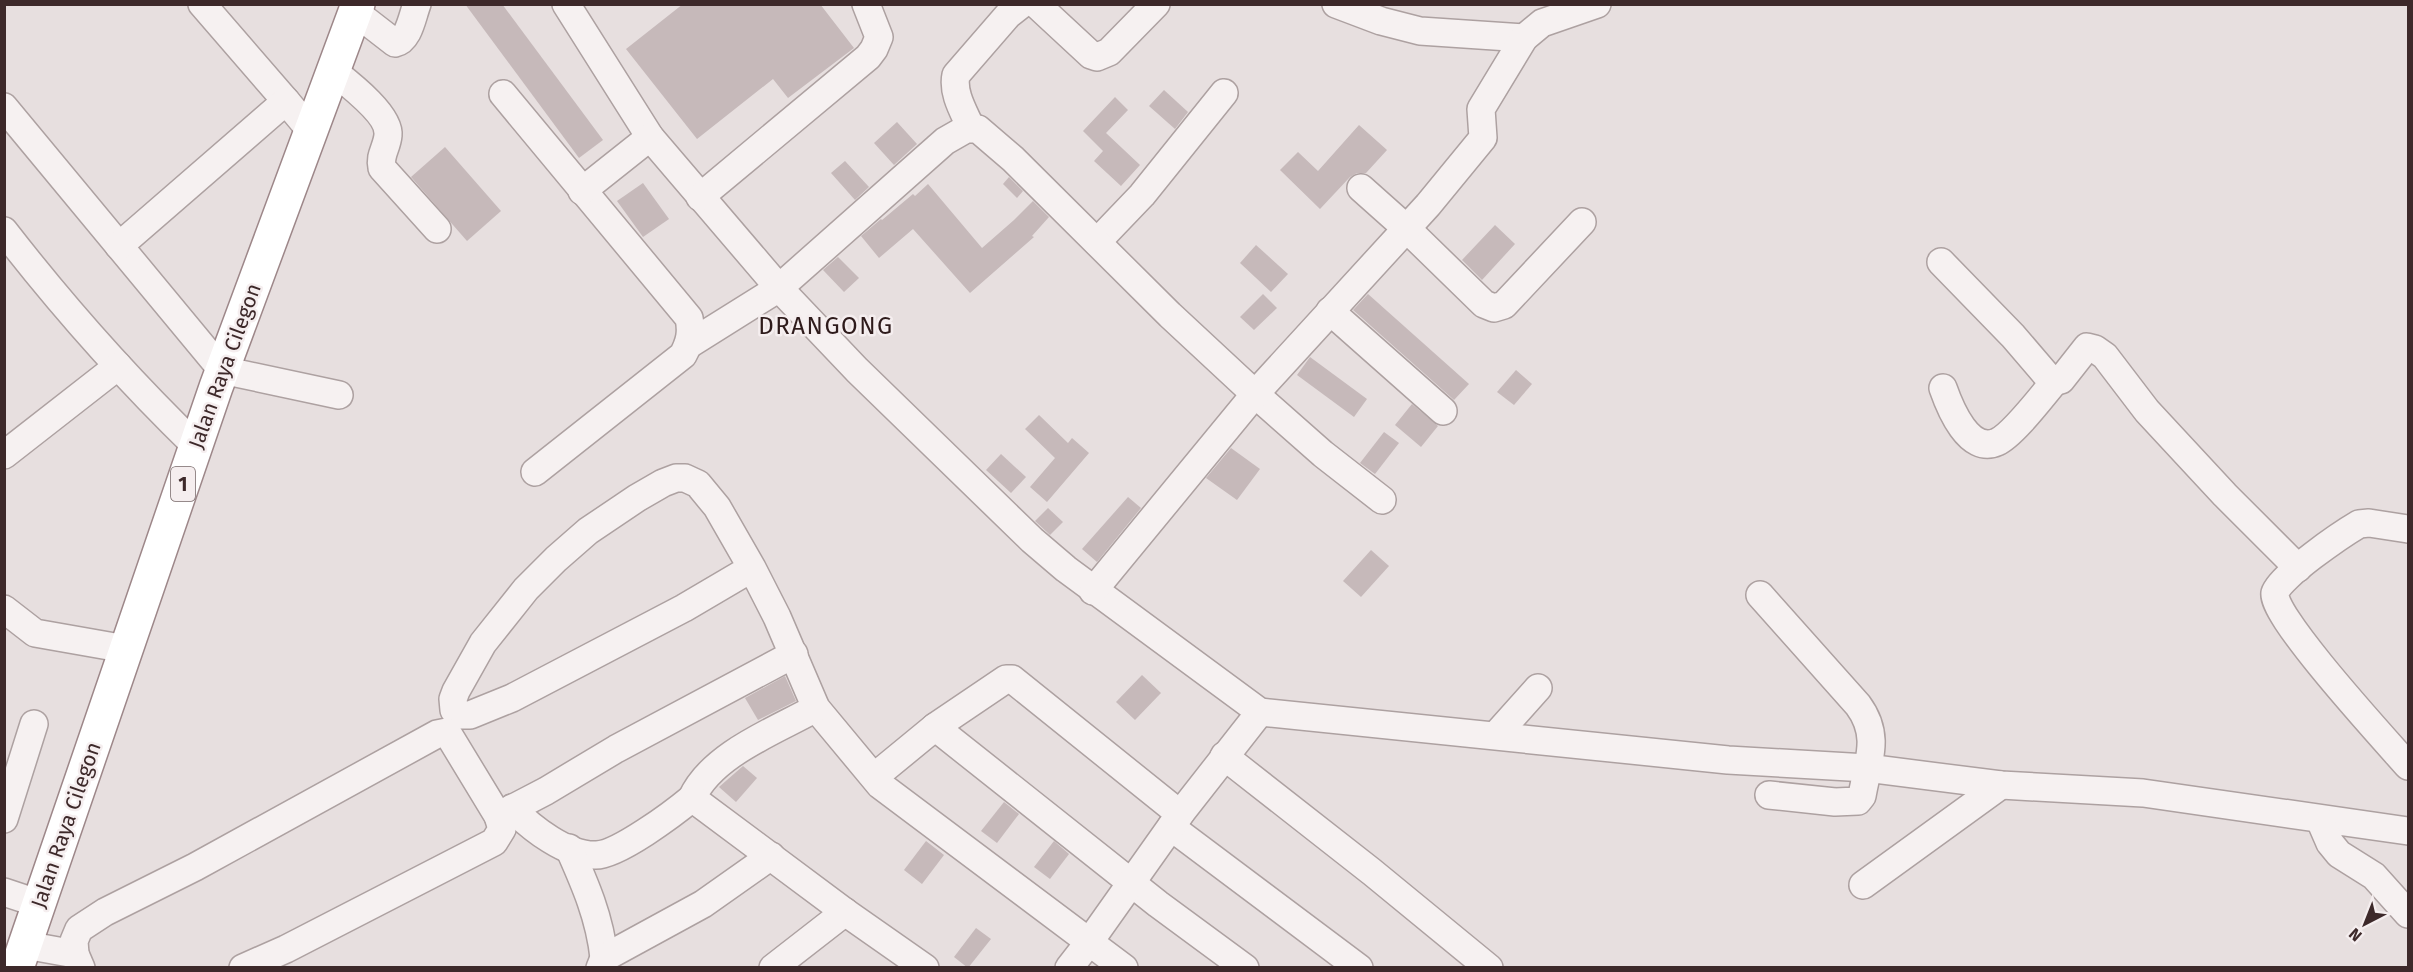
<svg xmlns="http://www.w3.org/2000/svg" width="2413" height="972" font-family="'Fira Sans',sans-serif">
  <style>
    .building { fill: #c6b9ba }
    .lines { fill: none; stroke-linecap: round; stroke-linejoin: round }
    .minor-casing { stroke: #ada1a1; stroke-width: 30 }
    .highway-casing { stroke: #9d8789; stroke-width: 36 }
    .minor { stroke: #f6f1f1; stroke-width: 27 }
    .highway { stroke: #fff; stroke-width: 33 }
    .labels { text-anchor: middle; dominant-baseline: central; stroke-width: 5; stroke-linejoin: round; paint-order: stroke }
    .shield { fill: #f5eeef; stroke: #746465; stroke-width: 1.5 }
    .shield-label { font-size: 20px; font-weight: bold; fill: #3d292a }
    .street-label { font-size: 21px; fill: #3d292a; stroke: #f5eeef }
    .quarter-label { font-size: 24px; letter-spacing: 1.5px; fill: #2e1b1b; stroke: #f5eeef }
  </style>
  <rect width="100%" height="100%" fill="#e7dfdf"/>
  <g class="building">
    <polygon points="465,4 502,4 603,140 579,158"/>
    <polygon points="683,4 820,4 854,48 788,98 773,79 697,139 626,49"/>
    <polygon points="1164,90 1188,112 1175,129 1149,106"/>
    <polygon points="1115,97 1128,110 1106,133 1140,165 1121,186 1094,161 1103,151 1083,131"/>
    <polygon points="897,122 917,144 894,165 874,143"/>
    <polygon points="1359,125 1387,150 1366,173 1357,173 1350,177 1320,209 1280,170 1298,152 1318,171"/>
    <polygon points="445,147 501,211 467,241 411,177"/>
    <polygon points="845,161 869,187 855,200 831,173"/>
    <polygon points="1009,177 1023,191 1017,198 1003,184"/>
    <polygon points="643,183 669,219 643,237 617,201"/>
    <polygon points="928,184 982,248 1014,220 1033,201 1049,217 1032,236 1034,237 970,293 913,229 879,258 861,236 881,219 882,220 913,194 915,196"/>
    <polygon points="1495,225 1515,244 1482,280 1462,260"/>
    <polygon points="1256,245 1288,274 1271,292 1240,263"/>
    <polygon points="838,257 859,278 844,292 823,270"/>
    <polygon points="1263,294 1277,308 1254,330 1240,317"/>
    <polygon points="1368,294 1469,384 1454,400 1353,310"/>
    <polygon points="1310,357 1367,399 1354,417 1297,375"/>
    <polygon points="1516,370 1532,384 1514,405 1497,392"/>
    <polygon points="1412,404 1438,426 1421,447 1395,425"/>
    <polygon points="1039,415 1068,443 1072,438 1089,453 1047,502 1030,487 1055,458 1025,429"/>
    <polygon points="1384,432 1399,443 1375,474 1360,463"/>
    <polygon points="1231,448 1260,469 1237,500 1206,478"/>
    <polygon points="1001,454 1026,477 1011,493 986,470"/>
    <polygon points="1128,497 1141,508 1097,562 1082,549"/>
    <polygon points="1048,508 1063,522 1050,535 1035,521"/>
    <polygon points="1371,550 1389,566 1361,597 1343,581"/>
    <polygon points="1142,675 1161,693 1135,720 1116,702"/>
    <polygon points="785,676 796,701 758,720 745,698"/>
    <polygon points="743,766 757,778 736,802 719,787"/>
    <polygon points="1004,802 1019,814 997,843 981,831"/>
    <polygon points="926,841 944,855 922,884 904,870"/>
    <polygon points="1054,841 1069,854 1050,879 1034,867"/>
    <polygon points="976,928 991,939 968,968 954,957"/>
  </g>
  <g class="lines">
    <g class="minor-casing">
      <g id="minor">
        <polyline points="202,4 286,101"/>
        <polyline points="566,4 650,137 779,288 857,370 1032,540 1066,569 1260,712 1728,760 1867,768 2001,785 2143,793 2408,831"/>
        <polyline points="1036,4 1091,55 1097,57 1109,52 1156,4"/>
        <polyline points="1336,4 1381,21 1420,31 1524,38"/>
        <path d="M355,12l40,31c14,-3 17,-26 22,-39"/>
        <path d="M333,71c15,12 57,44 55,64 -1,13 -9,20 -6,33l55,61"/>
        <path d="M503,94l186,224c3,14 1,24 -6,37l-148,117"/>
        <polyline points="4,107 222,370 339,395"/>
        <path d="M971,128c-7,-16 -19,-35 -15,-53l52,-60 14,-11"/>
        <polyline points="1361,188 1407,229 1484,304 1494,308 1504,305 1582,222"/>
        <polyline points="582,191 650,137"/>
        <polyline points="700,197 868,57 874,49 879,37 866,4"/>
        <path d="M4,231c59,76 123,148 192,215"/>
        <polyline points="1097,242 1142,195 1224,93"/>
        <polyline points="119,246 286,101 311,131"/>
        <polyline points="1941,262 2013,336 2049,378 2055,381 2061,380 2087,347 2095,349 2105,356 2147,411 2225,495 2298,568"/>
        <polyline points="1330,311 1443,411"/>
        <polyline points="688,345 779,288 945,141 966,129 978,129 1013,159 1170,315 1255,394 1323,454 1382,500"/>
        <path d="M1943,388c7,20 26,67 54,54 16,-7 46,-47 58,-61"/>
        <polyline points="4,455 118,366"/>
        <path d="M2408,529l-39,-6 -10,1c-17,10 -79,52 -84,69 -5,22 113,150 133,173"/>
        <polyline points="752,568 684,608 512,698 470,715 461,715 454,710 453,699 456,691 483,643 526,589 556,559 588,531 637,498 663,483 676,478 685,478 698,484 717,507 752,568 777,617 816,708 880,785 1124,968"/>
        <polyline points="1093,591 1255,394 1428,205 1483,138 1481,109 1524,38 1542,23 1597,4"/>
        <path d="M1760,595l98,110c23,31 10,56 4,91l-4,5 -23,1 -66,-7"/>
        <polyline points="4,609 35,633 126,649"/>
        <polyline points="935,727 1006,679 1012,679 1180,814"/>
        <polyline points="1496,735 1538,688"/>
        <polyline points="1224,756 1372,872 1489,968"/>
        <polyline points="877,780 879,773 935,727 1158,904 1245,968"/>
        <path d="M692,798c20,-44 83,-67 124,-90"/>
        <path d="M512,808c19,20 55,48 84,47 22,0 78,-42 96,-57l153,114 80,56"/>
        <polyline points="498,816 546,791 616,749 794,654"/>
        <polyline points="4,819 34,724"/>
        <polyline points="2320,820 2330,843 2339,854 2374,876 2408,914"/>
        <polyline points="1171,827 1359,968"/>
        <path d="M569,848c16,36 31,70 35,110"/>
        <polyline points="1863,885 2001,785"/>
        <polyline points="4,892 40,904"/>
        <polyline points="25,945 75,954"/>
        <polyline points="81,968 75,954 74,941 79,929 105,912 195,867 437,734 447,732 498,816 502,829 494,842 286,949 243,968"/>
        <polyline points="600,968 604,958 703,904 771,856"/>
        <polyline points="773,968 845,912"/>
        <polyline points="1069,968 1090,941 1180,814 1260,712"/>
      </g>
    </g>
    <g class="highway-casing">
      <polyline id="highway" points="17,968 216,387 358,4"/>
    </g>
    <use href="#minor" class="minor"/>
    <use href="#highway" class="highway"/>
  </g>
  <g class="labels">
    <rect class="shield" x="171" y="467" width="24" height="34" rx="4.5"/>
    <g class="shield-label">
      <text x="183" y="484">1</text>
    </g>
    <g class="street-label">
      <text transform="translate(225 366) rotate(-70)">Jalan Raya Cilegon</text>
      <text transform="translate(66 825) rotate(-71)">Jalan Raya Cilegon</text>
    </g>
    <g class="quarter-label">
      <text x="826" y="326">DRANGONG</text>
    </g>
  </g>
  <rect width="2413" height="972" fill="none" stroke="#3d292a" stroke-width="12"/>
  <g transform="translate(2365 924) rotate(222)" stroke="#f5eeef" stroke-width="4.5" paint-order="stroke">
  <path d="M0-4.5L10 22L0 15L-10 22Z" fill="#3d292a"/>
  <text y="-9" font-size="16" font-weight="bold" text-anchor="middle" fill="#3d292a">N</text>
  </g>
</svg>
